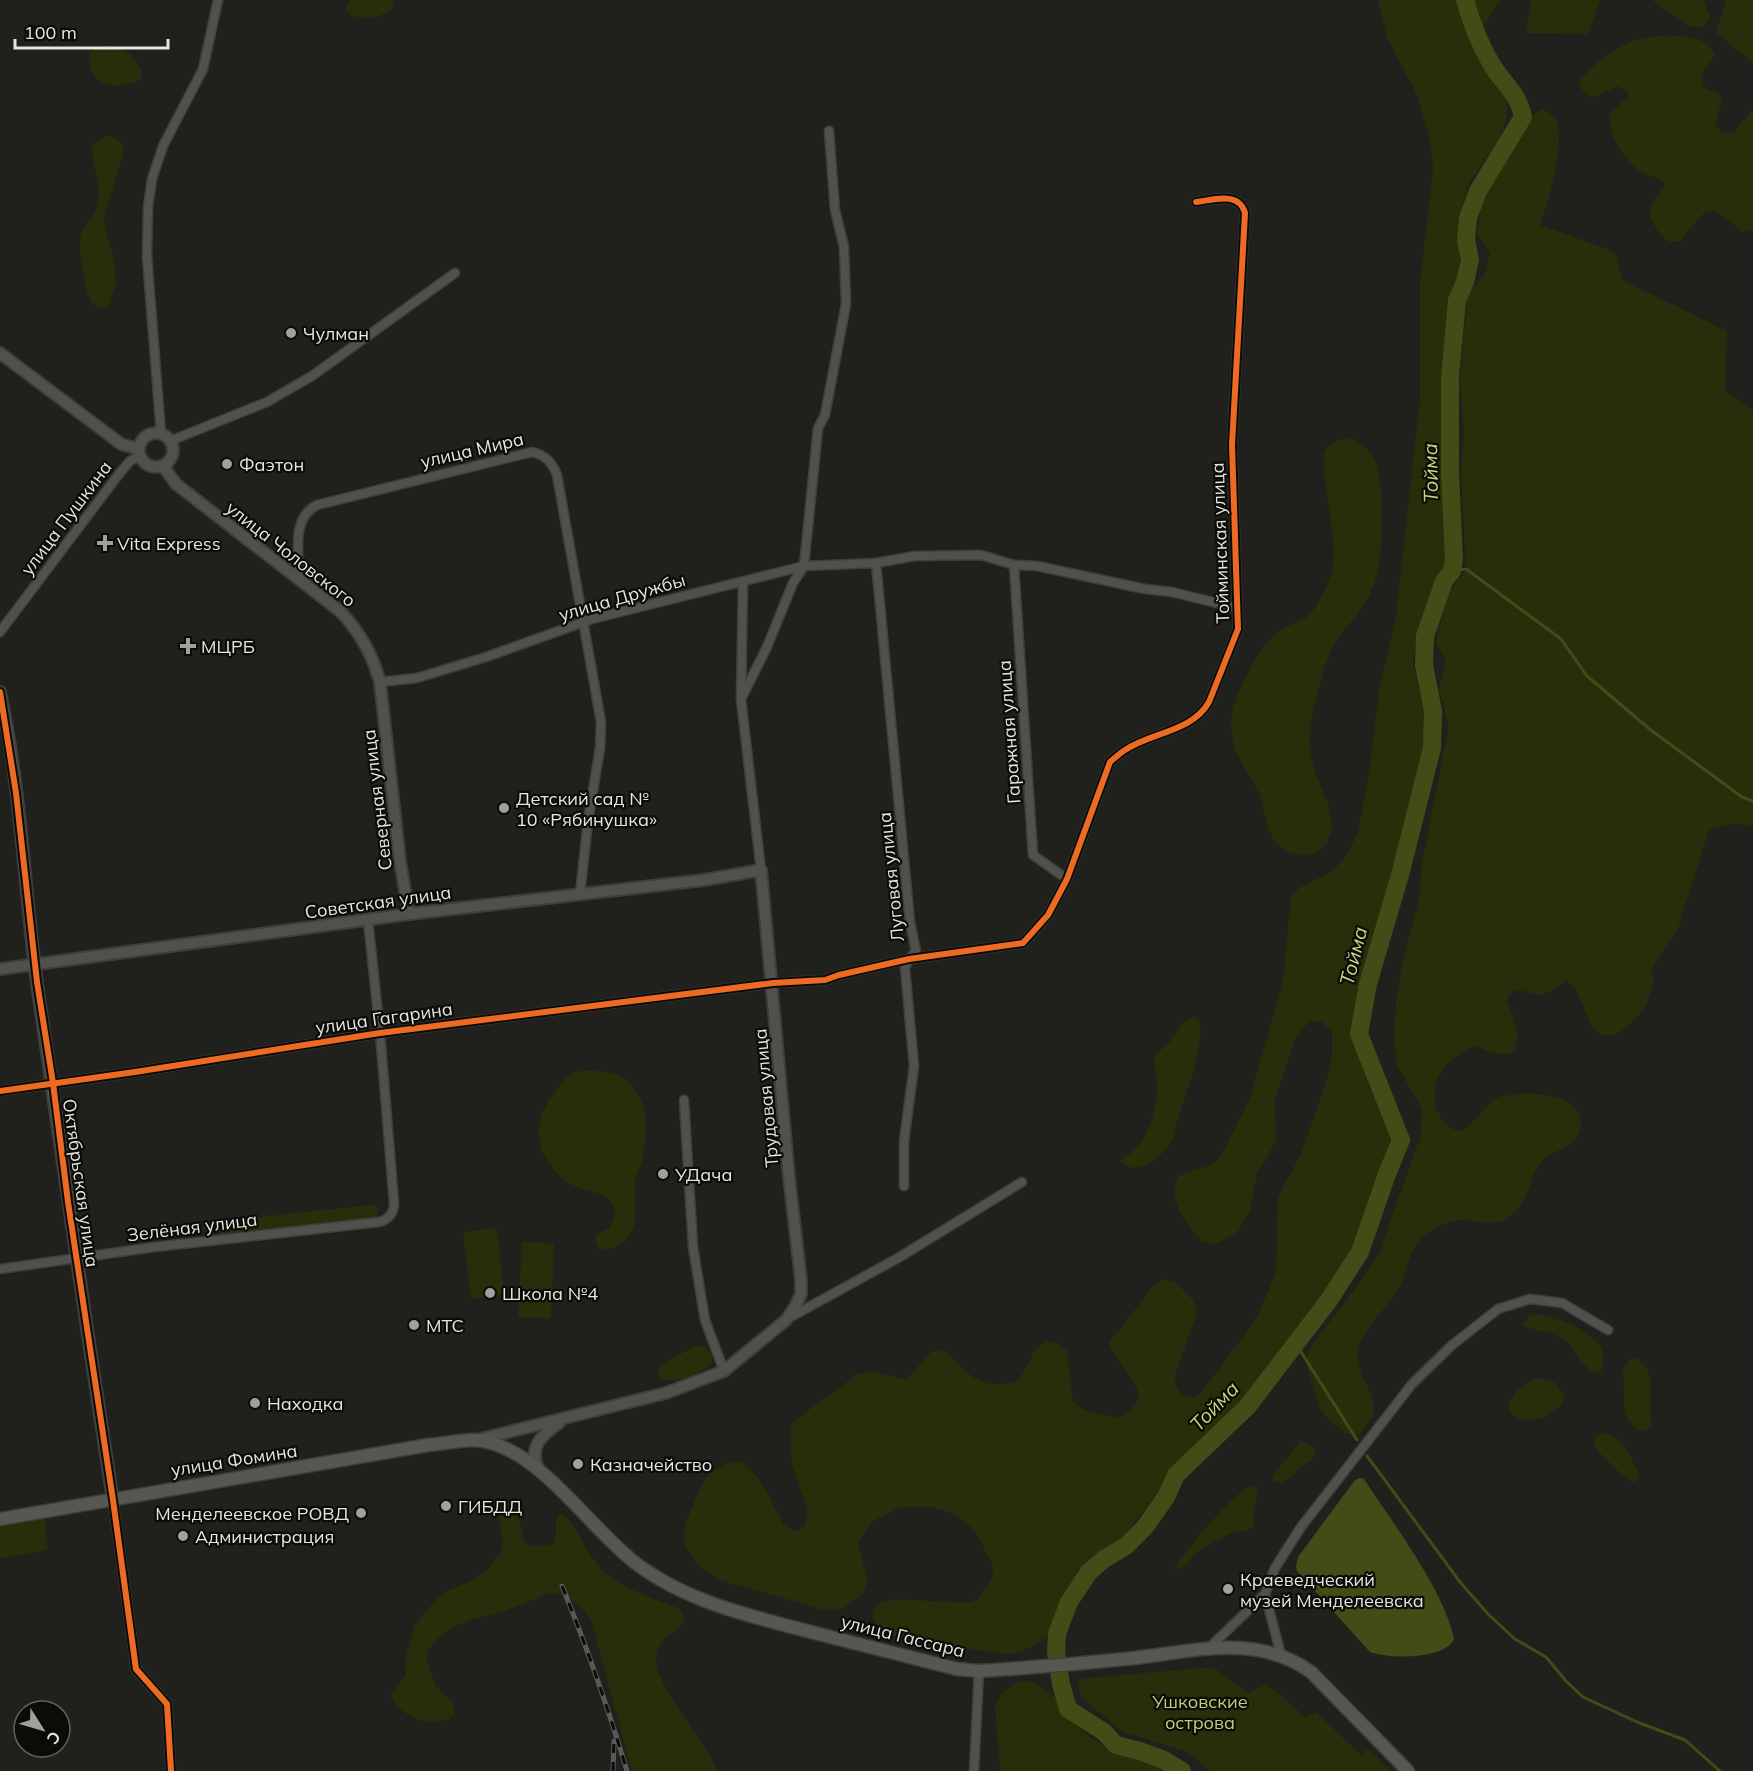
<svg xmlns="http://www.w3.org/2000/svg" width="1753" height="1771" font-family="Mulish,sans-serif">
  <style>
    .green { fill: #292e0a }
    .water { fill: #434b17 }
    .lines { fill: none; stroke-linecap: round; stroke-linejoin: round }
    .stream { stroke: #434b17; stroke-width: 3 }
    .river { stroke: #434b17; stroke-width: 18 }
    .minor-casing { stroke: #3e3e3a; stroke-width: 11 }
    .tertiary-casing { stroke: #3e3e3a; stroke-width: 14 }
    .secondary-casing { stroke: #3e3e3a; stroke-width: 15 }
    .minor { stroke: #50514d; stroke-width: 8 }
    .tertiary { stroke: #50514d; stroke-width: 10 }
    .secondary { stroke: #565750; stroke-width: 12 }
    .rail-casing { stroke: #595957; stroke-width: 5 }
    .rail { stroke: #0b0c08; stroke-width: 3; stroke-dasharray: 9; stroke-linecap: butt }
    .cycleway-casing { stroke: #0b0c08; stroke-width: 10 }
    .cycleway { stroke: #ed6a23; stroke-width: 6 }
    .poi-dot { fill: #a0a19c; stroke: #0b0c08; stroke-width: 2 }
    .labels { text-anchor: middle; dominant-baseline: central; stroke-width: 4.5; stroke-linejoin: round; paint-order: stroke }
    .poi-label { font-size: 18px; fill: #e5e6e0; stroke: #0b0c08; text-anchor: start }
    .street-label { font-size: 18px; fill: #e5e6e0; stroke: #0b0c08 }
    .park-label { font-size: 18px; fill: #c0cf7b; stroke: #0b0c08 }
    .water-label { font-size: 20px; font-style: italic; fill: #c8d883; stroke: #0b0c08 }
  </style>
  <rect width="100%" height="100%" fill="#20211d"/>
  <g class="green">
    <path d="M350,0h44c0,17 -27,20 -41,16 -3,-1 -5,-4 -8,-5z"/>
    <path d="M1378,0h126l-4,1 -18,27 26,58 -2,33 -3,12 -6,11 -29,43 -7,26 -10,342 -3,13 -27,58 -8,38 19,86 -13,83 -50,172v84l20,33 1,25 -32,99 -95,142 -36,38 -35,25 -73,93 -31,22 -16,21 -20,48 -21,14 -12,5 -12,2c-25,-4 -108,-12 -125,-23 -7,-6 -8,-11 -10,-20l9,-8 12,-4 73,4 12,-4 14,-20 1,-13 -17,-34 -19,-17 -24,-8h-26l-12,3 -24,12 -13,23 10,35 -4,12 -20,16 -13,2 -12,-1c-22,-7 -45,-14 -67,-20 -10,-3 -21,-5 -31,-9 -18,-9 -39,-26 -37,-48 2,-14 11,-30 16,-43 7,-18 26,-29 43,-27l17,18 24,45 11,7 10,-6 3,-13 -16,-48 -2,-38 8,-9 60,-44 12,-3 36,9 26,-29 13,-1c23,25 37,42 74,31l17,-33 10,-7 12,2 9,8 6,51 10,8 36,8c44,-26 0,-44 -10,-75l45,-58 10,-6 12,4 17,17 4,12 -21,61 -1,12 7,10 12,3 10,-9 52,-70 20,-46 2,-76 23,-43 25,-72 6,-25v-25l-10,-10 -13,-1 -14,19 -21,61 3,39 -20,32 -7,39 -13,22 -22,11 -13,-3c-16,-19 -35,-39 -24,-65l35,-12 9,-10 27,-54 34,-119 8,-84 8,-9 34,-17 16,-19 10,-24 11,-61 9,-77 17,-73 24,-219v-115l13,-113 -2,-25 -13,-48 -31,-60z"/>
    <polygon points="1532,0 1600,0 1588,34 1525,33"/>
    <polygon points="1652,0 1703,0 1710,16 1708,22 1702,27 1689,26"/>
    <polygon points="1726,0 1753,0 1753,63 1716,33"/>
    <path d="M1668,35c20,3 37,0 47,20l-12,18 -1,13c9,7 12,2 21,13l-6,16 -1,12 8,7 10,-2 19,-23v121l-11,2c-34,-33 -35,-26 -61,9l-12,1c-11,-9 -25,-26 -16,-41 3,-5 8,-10 12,-14 -2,-12 -13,-9 -22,-14 -19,-11 -34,-37 -34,-59l20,-18 -1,-4 -10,-6c-18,7 -31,21 -39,-4 12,-17 40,-38 61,-43 9,-2 19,-3 28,-4z"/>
    <path d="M104,45c21,2 32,9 38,29l-2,6c-25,11 -54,6 -50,-27l8,-6z"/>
    <path d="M1541,109c7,2 14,7 16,15 8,24 -9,78 -17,101l75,27 7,28 105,51 -2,60 28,20v416l-16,-4 -25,5 -4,5 -30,96 -20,28 -6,12 -1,6 3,6c-3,8 -4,16 -8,23 -9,15 -34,45 -51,25 -13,-16 -12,-37 -29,-49 -6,4 -14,11 -22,14 -10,4 -20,-6 -30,-4l-8,10c5,12 24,53 -2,54 -9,1 -20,-5 -28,-8 -29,9 -53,40 -36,70 3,6 9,12 16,14 13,5 28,-26 41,-32 21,-9 93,-6 83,30 -5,21 -28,21 -39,35 -15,18 -9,38 -32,54 -17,11 -31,2 -49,3 -15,1 -33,11 -43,23 -10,13 -11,36 -21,50 -11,16 -37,42 -38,61 -2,35 37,45 -1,82l-12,-3 -19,-16 -7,-10 -11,-37 -1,-12 4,-12 38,-49 30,-44 42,-118 1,-26 -25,-44 -3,-25 2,-38 6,-39 17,-61 3,-38 27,-139 -10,-35 7,-30 -10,-17 10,-46 20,-28 -5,-97 3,-37 -4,-53 7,-86 18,-23 5,-20 -13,-19c2,-10 3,-21 5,-32 8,-28 35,-78 59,-93z"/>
    <path d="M110,136c7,2 12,7 14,14l-21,72 11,38 2,23 -7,22 -4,4h-6c-3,-3 -7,-5 -9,-10 -6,-12 -14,-56 -8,-68 5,-10 14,-16 16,-28 4,-19 -6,-36 -6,-55 4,-7 10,-11 18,-12z"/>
    <path d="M1352,438c7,4 15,9 19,15 16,23 13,109 2,134 -8,21 -26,38 -38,56 -8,12 -18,50 -21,65 -4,14 -5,34 -3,48 4,29 36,67 12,91 -8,8 -16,9 -27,7 -30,-5 -28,-35 -36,-57 -6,-17 -18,-31 -25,-47 -4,-12 -5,-27 -3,-39 5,-21 27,-61 42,-76 9,-9 20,-10 30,-16 8,-4 16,-19 20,-27 5,-10 10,-25 10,-37 0,-21 -5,-43 -7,-63 -4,-26 -12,-52 25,-54z"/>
    <path d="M1193,1016c4,3 7,5 7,11 3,26 -15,66 -22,91 -2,7 -3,15 -6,22 -7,16 -39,40 -52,20 5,-3 11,-7 15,-11 13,-12 21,-39 22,-56 1,-13 -3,-25 -2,-38l14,-12 13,-20z"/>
    <path d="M595,1070c8,2 19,3 26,7 31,18 26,55 21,84 -2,8 -7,15 -7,22 -3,22 8,46 -14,60 -7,5 -12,8 -21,6l-6,-11 9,-8 6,-2c5,-8 9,-16 3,-25 -9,-12 -24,-11 -37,-17 -9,-4 -18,-12 -24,-20 -21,-29 -13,-54 8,-79 4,-6 10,-13 17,-15 5,-2 13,-1 19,-2z"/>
    <polygon points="371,1205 377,1206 379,1212 376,1218 228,1235 222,1234 216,1231 217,1225 221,1221"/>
    <polygon points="497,1228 504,1295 471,1299 463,1232"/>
    <polygon points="522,1242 554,1244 551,1318 518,1317"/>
    <path d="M1536,1314c26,5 82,22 64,59 -17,-1 -23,-22 -34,-32 -13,-11 -29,-8 -44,-16l8,-10z"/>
    <path d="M696,1346h6l9,6 1,10c-14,15 -29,17 -48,19l-5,-3v-10l8,-7z"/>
    <path d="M1636,1357c19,17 14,23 14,45 0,9 1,16 1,25l-8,4 -6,-1 -12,-15 -2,-46 7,-10z"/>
    <path d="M1538,1378l18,5 9,13c-13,37 -76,27 -50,-3 6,-7 13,-13 23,-15z"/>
    <path d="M1602,1433c21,4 31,27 38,45l-6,4 -9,-4 -25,-25 -6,-9v-5z"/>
    <polygon points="1301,1441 1311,1445 1316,1454 1310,1462 1306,1463 1282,1484 1272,1481 1276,1471"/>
    <path d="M1257,1487c1,15 -7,25 -2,39 -11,7 -21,4 -32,11 -8,4 -18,9 -25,15 -10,9 -9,14 -23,17 7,-15 59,-76 73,-81 3,-2 6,-1 9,-1z"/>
    <path d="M505,1507h6c21,19 -3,47 42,37 6,-10 0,-20 5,-30h6c14,16 17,27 28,43 18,29 56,39 86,51l7,11c-6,15 -26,15 -29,39 -3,25 51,86 62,113h-86l-41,-151 -7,-11 -21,-14 -13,-2 -49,19 -31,8 -18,8 -16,12 -8,10 -1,12 8,24 19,17v12c-19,17 -56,1 -64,-20l16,-20v-19l8,-30 26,-31 34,-16 15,-11 12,-15 2,-12 -5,-25 2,-6z"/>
    <polygon points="44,1517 48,1550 0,1558 0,1524"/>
    <polygon points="1213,1667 1248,1693 1267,1684 1305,1717 1316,1712 1361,1755 1366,1750 1371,1751 1391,1771 1211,1771 1188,1752 1123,1732 1082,1698 1077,1679"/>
    <path d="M1022,1681l12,2 21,14 27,34 24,17 63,23h-169l-5,-66c5,-12 14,-20 27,-24z"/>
  </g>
  <path class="water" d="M1360,1478l4,1c28,43 80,111 90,160 -9,21 -66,20 -84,13l-73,-81 -1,-4 2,-10 57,-77z"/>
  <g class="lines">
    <g class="stream">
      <polyline points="1452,571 1466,569 1561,639 1587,676 1652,731 1742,797 1753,801"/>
      <polyline points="1296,1344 1357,1440"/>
      <polyline points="1367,1456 1460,1582 1489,1615 1515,1639 1546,1657 1566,1681 1583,1697 1637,1722 1685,1740 1720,1771"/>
    </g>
    <path class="river" d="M1182,1771l-18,-11 -24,-9 -24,-6 -12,-13 -36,-23 -7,-25 -5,-32 1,-18 12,-32 20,-30 15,-13 22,-13 19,-19 21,-30 10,-22 72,-69 81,-106 31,-48 27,-78 14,-34 -42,-106 9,-50 32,-109 32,-127 1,-37 -9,-46 1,-29 19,-55 8,-10 2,-11 -4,-88v-94l7,-78 8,-18 5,-22 -4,-20 2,-22 10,-27 45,-74c-5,-25 -19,-32 -31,-52 -12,-20 -21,-43 -27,-65"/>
    <g class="minor-casing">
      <g id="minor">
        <polyline points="161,434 147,256 148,207 152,179 163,146 203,69 218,0"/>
        <polyline points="170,441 267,402 312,376 455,273"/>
        <polyline points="876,563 910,922 916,951 909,959 905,968 914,1066 904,1141 904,1186"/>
        <polyline points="1014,565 1033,855 1067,879"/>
        <path d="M299,578c0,-25 -8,-60 18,-73l215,-53c13,3 20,10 25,23l44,247 -1,26 -12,73 -8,73"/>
        <polyline points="743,582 741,699 761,870"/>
        <polyline points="0,632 119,474 130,461 139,456"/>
        <polyline points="380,682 417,678 486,657 592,619 804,566 876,563 915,556 981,555 1014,565 1037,566 1145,589 1172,592 1237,608"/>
        <polyline points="741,699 767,647 793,583 804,566 818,428 825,415 846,304 844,247 835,210 829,131"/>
        <path d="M0,1091l135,-19 245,-39 393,-50 52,-3 14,-5 70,-16 114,-16 25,-28 19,-36 43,-117c5,-4 10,-9 15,-12 27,-18 67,-18 84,-48l29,-73 -6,-184 13,-232c-6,-22 -32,-13 -49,-11"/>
        <polyline points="684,1100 693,1247 705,1320 724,1371"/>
        <path d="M0,1269l154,-22 225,-25c9,-2 15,-9 15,-19l-14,-170 -12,-113"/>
        <polyline points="787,1319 898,1258 1022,1182"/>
        <polyline points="113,1500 136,1669 167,1704 171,1771"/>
        <polyline points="1265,1594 1281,1655"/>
        <polyline points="1209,1648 1265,1594 1275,1568 1301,1527 1412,1384 1451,1346 1498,1309 1530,1299 1562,1303 1608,1330"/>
        <polyline points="974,1771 979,1671"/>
      </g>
    </g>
    <g class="tertiary-casing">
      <g id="tertiary">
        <polyline points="0,353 121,444 138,449"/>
        <circle cx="156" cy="450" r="17"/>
        <path d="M163,466l13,18 165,128c20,22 31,42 39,70l20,179 9,53"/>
        <path d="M0,692c21,96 24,195 37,292 25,172 49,344 76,516"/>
        <polyline points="0,969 409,914 704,880 761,870 789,1177 801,1280 801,1294 795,1307 786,1320 724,1371 666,1393 476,1440"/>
        <path d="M538,1468c-10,-22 5,-34 21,-45"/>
      </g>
    </g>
    <g class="secondary-casing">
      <path id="secondary" d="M0,1519l428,-74c15,-1 31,-5 46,-5 63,3 115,89 164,125 52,38 112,51 173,67 49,12 97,25 146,37l22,2c48,-3 97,-7 146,-12 64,-6 129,-28 186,13l97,99"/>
    </g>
    <use href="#minor" class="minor"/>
    <use href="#tertiary" class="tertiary"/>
    <use href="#secondary" class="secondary"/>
    <g class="rail-casing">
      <g id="rail">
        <path d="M562,1586c25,61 46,122 65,185"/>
        <polyline points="613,1771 614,1741"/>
      </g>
    </g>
    <use href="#rail" class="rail"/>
    <g class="cycleway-casing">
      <g id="cycleway">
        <polyline points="0,692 16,793 37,982 53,1083 68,1202 113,1500 136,1669 167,1704 171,1771"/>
        <path d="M0,1091l135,-19 245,-39 393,-50 52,-3 14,-5 70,-16 114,-16 25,-28 19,-36 43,-117c5,-4 10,-9 15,-12 27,-18 67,-18 84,-48l29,-73 -6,-184 13,-232c-6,-22 -32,-13 -49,-11"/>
      </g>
    </g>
    <use href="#cycleway" class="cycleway"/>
  </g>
  <g class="poi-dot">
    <circle cx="291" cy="333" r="6"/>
    <circle cx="227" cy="464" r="6"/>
    <path d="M102 534h6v6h6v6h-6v6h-6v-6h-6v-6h6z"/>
    <path d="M185 637h6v6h6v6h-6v6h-6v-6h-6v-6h6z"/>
    <circle cx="504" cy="808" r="6"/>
    <circle cx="663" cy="1174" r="6"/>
    <circle cx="490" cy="1293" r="6"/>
    <circle cx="414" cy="1325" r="6"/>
    <circle cx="255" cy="1403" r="6"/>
    <circle cx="578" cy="1464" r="6"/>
    <circle cx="446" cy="1506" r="6"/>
    <circle cx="361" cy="1513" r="6"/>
    <circle cx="183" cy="1536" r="6"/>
    <circle cx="1228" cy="1589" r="6"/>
  </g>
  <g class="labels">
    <g class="poi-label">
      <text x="303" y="333">Чулман</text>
      <text x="239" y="464">Фаэтон</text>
      <text x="117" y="543">Vita Express</text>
      <text x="201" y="646">МЦРБ</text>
      <text x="516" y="798">Детский сад №<tspan x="516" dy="21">10 «Рябинушка»</tspan></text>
      <text x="675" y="1174">УДача</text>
      <text x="502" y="1293">Школа №4</text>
      <text x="426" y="1325">МТС</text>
      <text x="267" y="1403">Находка</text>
      <text x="590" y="1464">Казначейство</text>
      <text x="458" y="1506">ГИБДД</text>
      <text x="349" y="1513" text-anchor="end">Менделеевское РОВД</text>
      <text x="195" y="1536">Администрация</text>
      <text x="1240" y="1579">Краеведческий<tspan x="1240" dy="21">музей Менделеевска</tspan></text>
    </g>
    <g class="street-label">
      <text transform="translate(472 450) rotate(-13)">улица Мира</text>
      <text transform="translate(66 518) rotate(-53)">улица Пушкина</text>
      <text transform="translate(1220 543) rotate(-92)">Тойминская улица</text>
      <text transform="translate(291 554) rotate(38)">улица Чоловского</text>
      <text transform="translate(622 597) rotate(-16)">улица Дружбы</text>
      <text transform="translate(1009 732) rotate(-94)">Гаражная улица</text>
      <text transform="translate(377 800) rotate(-97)">Северная улица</text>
      <text transform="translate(891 877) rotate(-96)">Луговая улица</text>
      <text transform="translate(378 902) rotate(-8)">Советская улица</text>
      <text transform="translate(384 1018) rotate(-8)">улица Гагарина</text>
      <text transform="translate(766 1098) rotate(-95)">Трудовая улица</text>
      <text transform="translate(81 1183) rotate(82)">Октябрьская улица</text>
      <text transform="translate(192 1227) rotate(-7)">Зелёная улица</text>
      <text transform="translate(234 1460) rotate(-9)">улица Фомина</text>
      <text transform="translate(903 1636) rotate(14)">улица Гассара</text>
    </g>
    <g class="park-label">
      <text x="1200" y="1701">Ушковские<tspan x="1200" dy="21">острова</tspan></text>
    </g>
    <g class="water-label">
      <text transform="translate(1430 473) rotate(-91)">Тойма</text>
      <text transform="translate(1353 956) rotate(-76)">Тойма</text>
      <text transform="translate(1214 1406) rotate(-46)">Тойма</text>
    </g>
  </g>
  <g transform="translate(42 1729) rotate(127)"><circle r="28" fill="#0b0c08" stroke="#62635e" stroke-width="1.5"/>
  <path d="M0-4.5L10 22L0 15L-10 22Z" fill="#a0a19c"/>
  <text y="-9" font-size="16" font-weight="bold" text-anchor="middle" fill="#e5e6e0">С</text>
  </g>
  <path d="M15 39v9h153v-9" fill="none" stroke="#e5e6e0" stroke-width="3"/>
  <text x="24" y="39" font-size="18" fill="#e5e6e0" stroke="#0b0c08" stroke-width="4.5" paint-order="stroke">100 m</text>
</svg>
